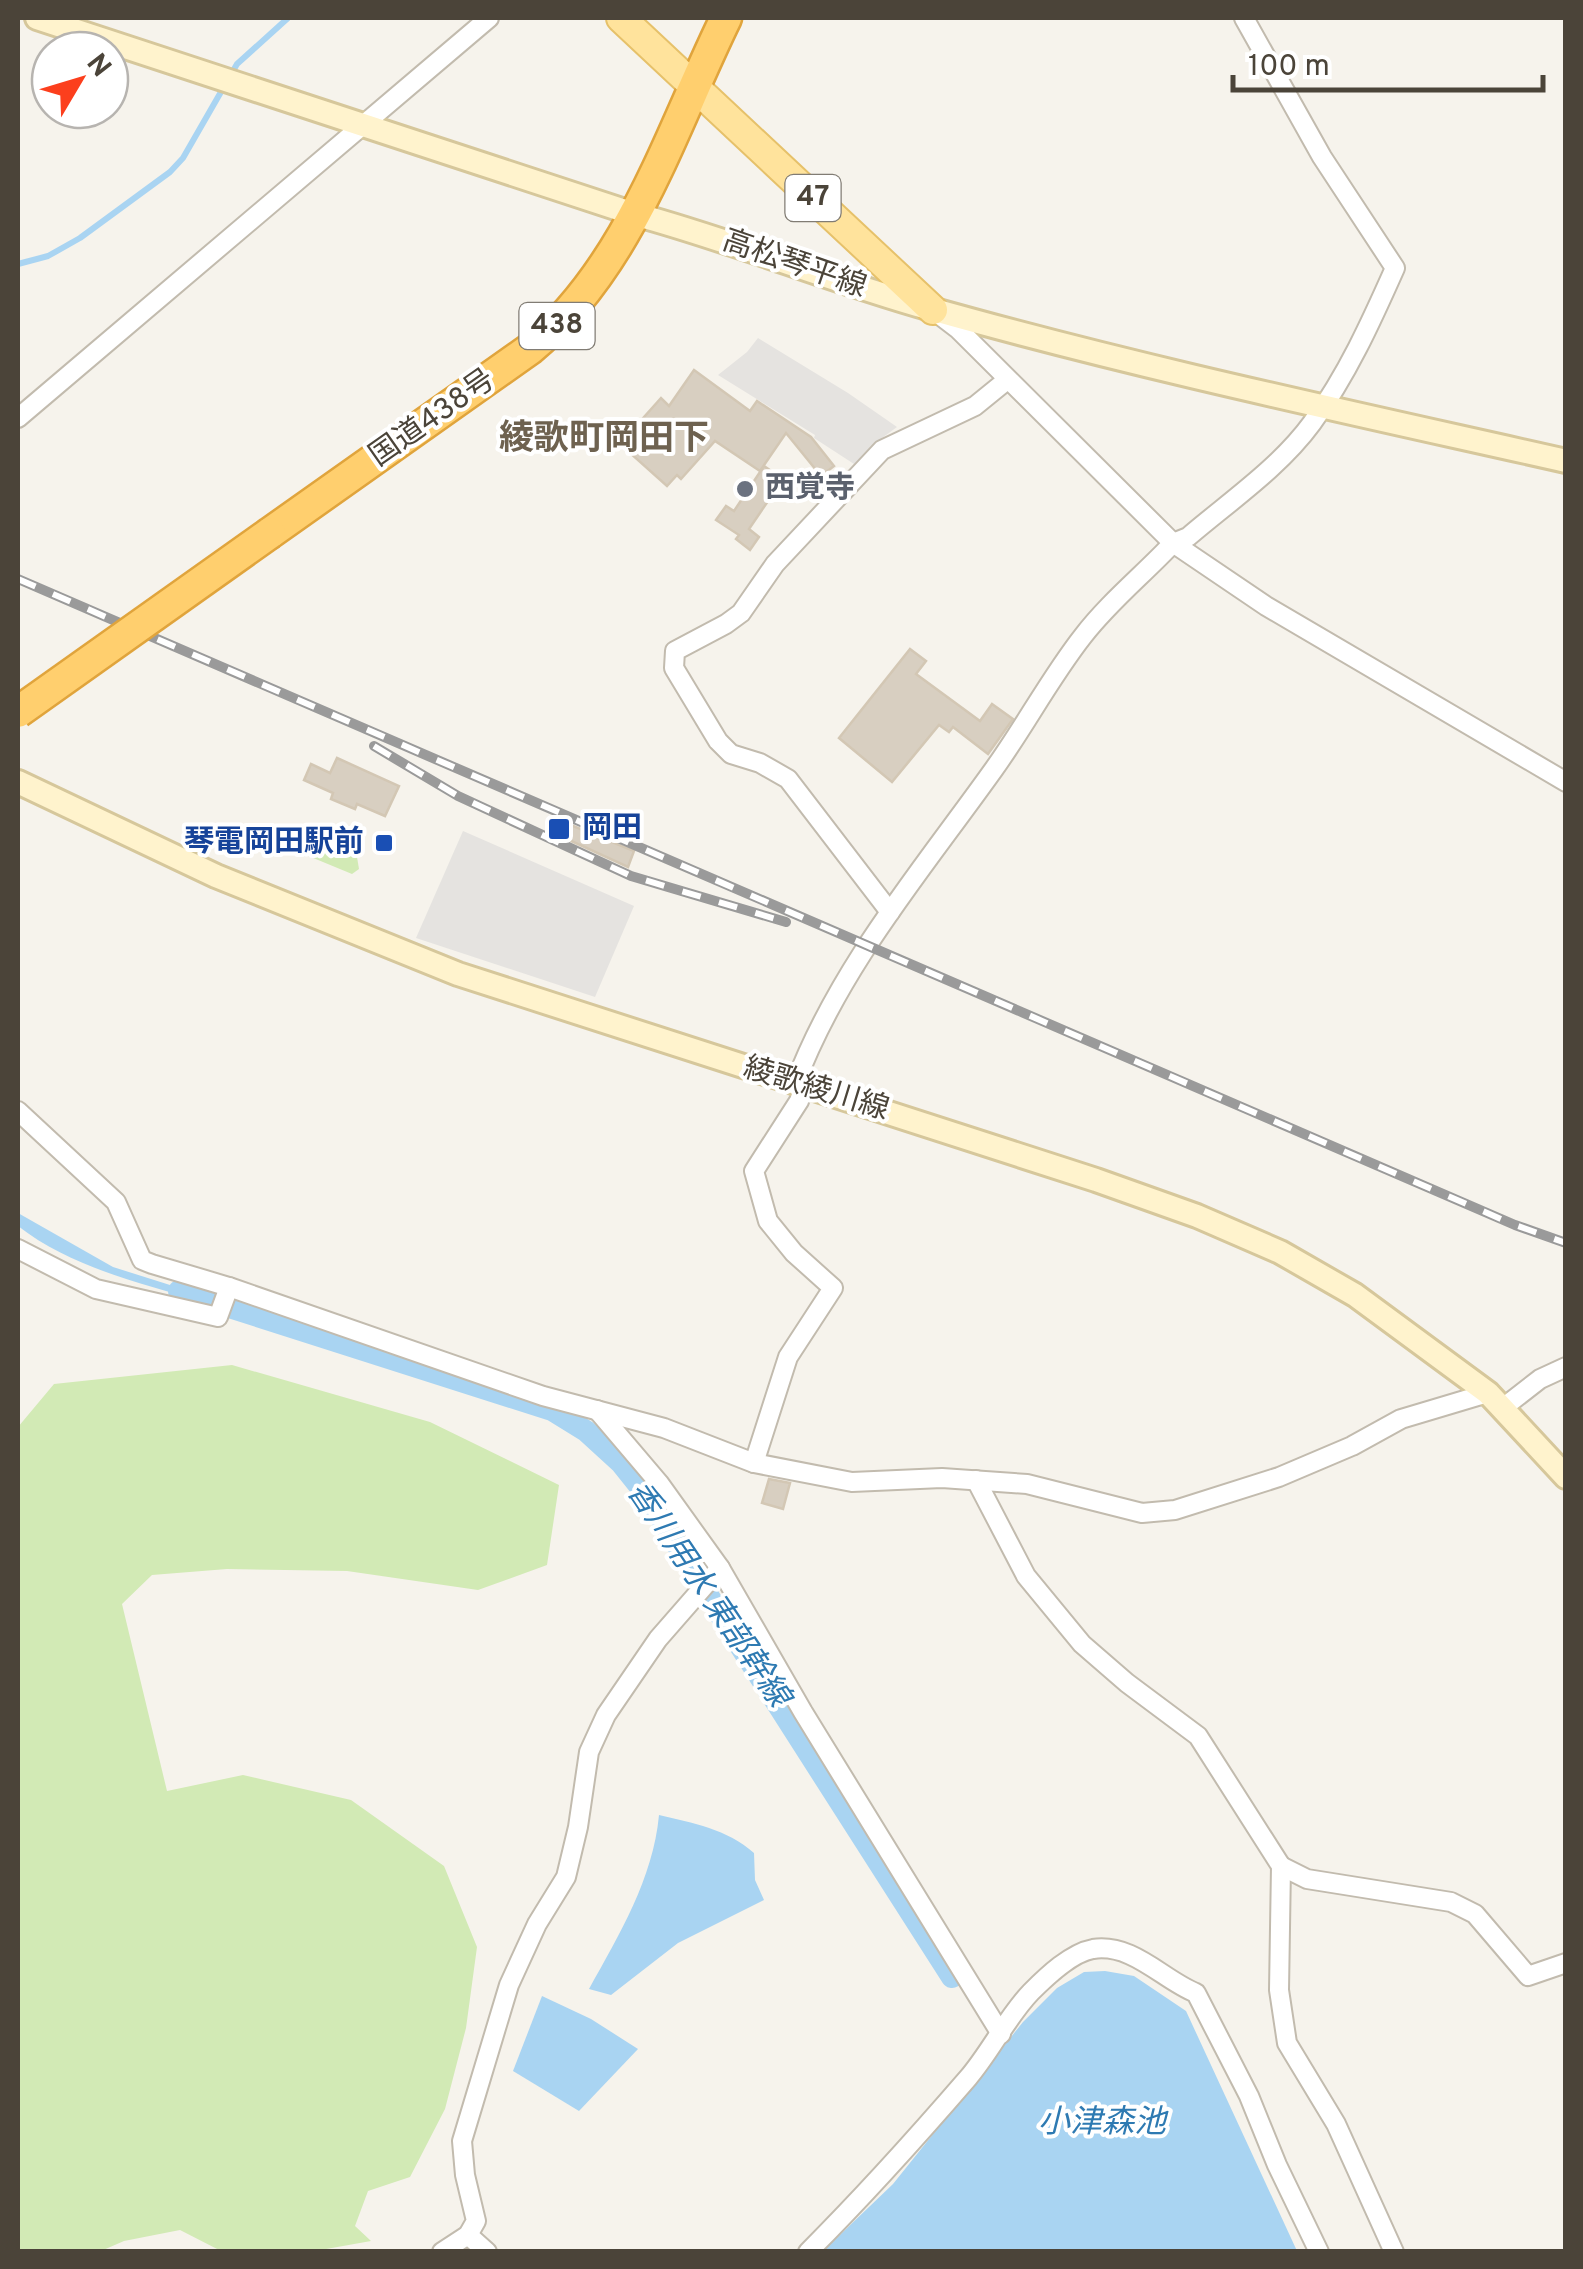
<svg xmlns="http://www.w3.org/2000/svg" width="1583" height="2269" font-family="Overpass,'Noto Sans JP',sans-serif">
  <style>
    .green { fill: #d2eab5 }
    .parking { fill: #e5e3e0 }
    .water { fill: #a9d4f2 }
    .lines { fill: none; stroke-linecap: round; stroke-linejoin: round }
    .stream { stroke: #a9d4f2; stroke-width: 6 }
    .canal { stroke: #a9d4f2; stroke-width: 22 }
    .building { fill: #d8cfc1; stroke: #d3c7b4; stroke-width: 2.5 }
    .street-casing { stroke: #c2bbae; stroke-width: 22 }
    .secondary-casing { stroke: #d6c79b; stroke-width: 28 }
    .primary-casing { stroke: #e6c16a; stroke-width: 32 }
    .highway-casing { stroke: #e0a43c; stroke-width: 35 }
    .street { stroke: #fff; stroke-width: 18 }
    .secondary { stroke: #fff3cd; stroke-width: 22 }
    .primary { stroke: #ffe39c; stroke-width: 28 }
    .highway { stroke: #ffcf6e; stroke-width: 30 }
    .rail-casing { stroke: #9a9a9a; stroke-width: 10 }
    .rail { stroke: #fff; stroke-width: 6; stroke-dasharray: 19; stroke-linecap: butt }
    .highway-bridge-casing { stroke: #e0a43c; stroke-width: 35; stroke-linecap: butt }
    .highway-bridge { stroke: #ffcf6e; stroke-width: 30 }
    .worship-dot { fill: #6b7280; stroke: #fff; stroke-width: 4 }
    .transit-dot { fill: #1a4fb4; stroke: #fff; stroke-width: 4 }
    .labels { text-anchor: middle; dominant-baseline: central; stroke-width: 8; stroke-linejoin: round; paint-order: stroke }
    .shield { fill: #fff; stroke: #817c74; stroke-width: 2.5 }
    .shield-label { font-size: 28px; font-weight: bold; fill: #4b4439 }
    .street-label { font-size: 30px; fill: #4b4439; stroke: #fff }
    .worship-label { font-size: 30px; font-weight: bold; fill: #5b616d; stroke: #fff; text-anchor: start }
    .transit-label { font-size: 30px; font-weight: bold; fill: #164399; stroke: #fff; text-anchor: start }
    .water-label { font-size: 32px; font-style: italic; fill: #2e7ab2; stroke: #fff }
    .quarter-label { font-size: 35px; font-weight: bold; fill: #6e6250; stroke: #fff }
  </style>
  <rect width="100%" height="100%" fill="#f6f3ec"/>
  <g class="green">
    <polygon points="285,825 357,857 359,869 352,874 277,843 272,834 273,829"/>
    <polygon points="232,1365 430,1422 559,1485 547,1565 478,1590 347,1571 227,1569 152,1575 122,1604 167,1791 243,1775 351,1800 444,1866 477,1947 466,2028 445,2109 410,2177 368,2191 355,2226 371,2241 315,2251 221,2251 180,2230 124,2241 101,2251 18,2251 18,1427 54,1384"/>
  </g>
  <g class="parking">
    <polygon points="758,338 848,393 897,427 871,446 854,464 814,438 815,435 718,375 747,352"/>
    <polygon points="463,831 634,906 595,997 416,938"/>
  </g>
  <g class="water">
    <path d="M18,1213l95,54 95,30v6c-65,-19 -136,-35 -190,-77z"/>
    <path d="M659,1815c34,8 68,14 95,38l1,27 9,20 -86,43 -67,52 -22,-6c30,-54 64,-110 70,-174z"/>
    <polygon points="1105,1971 1134,1976 1186,2011 1297,2251 822,2252 893,2184 1023,2022 1057,1988 1084,1972"/>
    <polygon points="542,1996 591,2019 638,2049 579,2111 513,2071"/>
  </g>
  <g class="lines">
    <polyline class="stream" points="18,264 48,256 80,238 170,172 183,158 237,64 288,18"/>
    <polyline class="canal" points="179,1291 552,1410 586,1431 621,1463 649,1498 700,1583 952,1977"/>
  </g>
  <g class="building">
    <polygon points="694,370 750,411 757,401 811,437 834,466 821,476 786,433 760,471 715,441 681,479 677,475 667,486 620,444 661,398 669,406"/>
    <polygon points="764,466 783,479 749,529 759,537 750,550 736,539 739,535 716,520 726,506 734,511"/>
    <polygon points="910,649 926,661 916,674 980,721 992,704 1013,719 988,754 953,727 949,732 939,725 892,782 839,738"/>
    <polygon points="337,758 399,786 385,816 357,804 355,809 331,799 333,793 304,780 311,764 330,773"/>
    <polygon points="561,821 634,851 628,867 556,834"/>
    <polygon points="769,1479 790,1483 783,1509 762,1503"/>
  </g>
  <g class="lines">
    <g class="street-casing">
      <g id="street">
        <polyline points="941,316 958,329 1173,543 1266,606 1566,782"/>
        <polyline points="18,418 489,18"/>
        <polyline points="890,912 788,779 760,763 731,754 718,741 674,668 675,651 726,624 741,613 775,564 882,450 975,406 1007,380"/>
        <path d="M795,1084c44,-117 127,-214 199,-315 31,-43 56,-91 89,-133 26,-34 61,-62 90,-93l15,-6c42,-36 91,-69 124,-114 35,-48 59,-101 83,-155l-73,-111 -78,-139"/>
        <polyline points="18,1111 116,1202 142,1260 152,1264 229,1287 543,1396 664,1428 754,1463 852,1482 942,1478 1027,1484 1142,1513 1175,1510 1279,1477 1352,1446 1401,1419 1488,1393"/>
        <polyline points="18,1249 96,1289 218,1317 229,1287"/>
        <polyline points="1504,1407 1540,1379 1566,1367"/>
        <polyline points="597,1410 659,1483 720,1568 803,1712 1001,2034"/>
        <polyline points="754,1463 788,1357 833,1288 794,1253 768,1221 754,1171 799,1101 804,1087"/>
        <polyline points="976,1480 1026,1576 1082,1644 1127,1683 1198,1736 1281,1866 1279,1990 1287,2043 1336,2124 1394,2252"/>
        <polyline points="1281,1866 1307,1879 1451,1902 1475,1914 1528,1976 1566,1963"/>
        <polyline points="468,2235 487,2252"/>
        <polyline points="442,2252 468,2235 476,2221 465,2175 462,2141 509,1985 537,1924 566,1877 578,1827 589,1752 606,1715 658,1639 720,1568"/>
        <path d="M808,2252c56,-56 109,-115 160,-174 23,-27 39,-61 63,-86 16,-16 40,-39 62,-43 40,-6 70,31 103,44l53,103 28,69 42,87"/>
      </g>
    </g>
    <g class="secondary-casing">
      <g id="secondary">
        <path d="M37,18l597,196c101,27 196,67 297,95 209,59 422,104 635,152"/>
        <polyline points="18,782 216,876 458,974 1096,1180 1197,1216 1280,1252 1355,1295 1488,1393 1566,1477"/>
      </g>
    </g>
    <g class="primary-casing">
      <polyline id="primary" points="621,18 933,310"/>
    </g>
    <g class="highway-casing">
      <path id="highway" d="M270,533l260,-184c101,-84 140,-217 196,-331"/>
    </g>
    <use href="#street" class="street"/>
    <use href="#secondary" class="secondary"/>
    <use href="#primary" class="primary"/>
    <use href="#highway" class="highway"/>
    <g class="rail-casing">
      <g id="rail">
        <polyline points="18,579 1515,1225 1566,1243"/>
        <polyline points="374,746 458,796 631,876 786,922"/>
      </g>
    </g>
    <use href="#rail" class="rail"/>
    <g class="highway-bridge-casing">
      <polyline id="highway-bridge" points="18,712 270,533"/>
    </g>
    <use href="#highway-bridge" class="highway-bridge"/>
  </g>
  <circle class="worship-dot" cx="745" cy="489" r="10"/>
  <g class="transit-dot">
    <rect x="547" y="817" width="24" height="24" rx="5"/>
    <rect x="374" y="833" width="20" height="20" rx="5"/>
  </g>
  <g class="labels">
    <g class="shield">
      <rect x="785.5" y="175" width="55" height="46" rx="8"/>
      <rect x="519.5" y="303" width="75" height="46" rx="8"/>
    </g>
    <g class="shield-label">
      <text x="813" y="198">47</text>
      <text x="557" y="326">438</text>
    </g>
    <g class="street-label">
      <text transform="translate(794 265) rotate(19)">高松琴平線</text>
      <text transform="translate(433 419) rotate(-35)">国道438号</text>
      <text transform="translate(816 1090) rotate(17)">綾歌綾川線</text>
    </g>
    <g class="worship-label">
      <text x="765" y="489">西覚寺</text>
    </g>
    <g class="transit-label">
      <text x="582" y="829">岡田</text>
      <text x="364" y="843" text-anchor="end">琴電岡田駅前</text>
    </g>
    <g class="water-label">
      <text transform="translate(707 1595) rotate(56)">香川用水 東部幹線</text>
      <text x="1102" y="2124">小津森池</text>
    </g>
    <g class="quarter-label">
      <text x="604" y="440">綾歌町岡田下</text>
    </g>
  </g>
  <rect width="1583" height="2269" fill="none" stroke="#4b4439" stroke-width="40"/>
  <g transform="translate(80 80) rotate(52)"><circle r="48" fill="#ffffff" stroke="#b7b4b0" stroke-width="2.5"/>
  <path d="M0-8L18 38L0 25L-18 38Z" fill="#fc3f1d"/>
  <text y="-15" font-size="28" font-weight="bold" text-anchor="middle" fill="#4b4439">N</text>
  </g>
  <path d="M1233 75v15h310v-15" fill="none" stroke="#4b4439" stroke-width="5"/>
  <text x="1248" y="75" font-size="30" fill="#4b4439" stroke="#ffffff" stroke-width="8" paint-order="stroke">100 m</text>
</svg>
